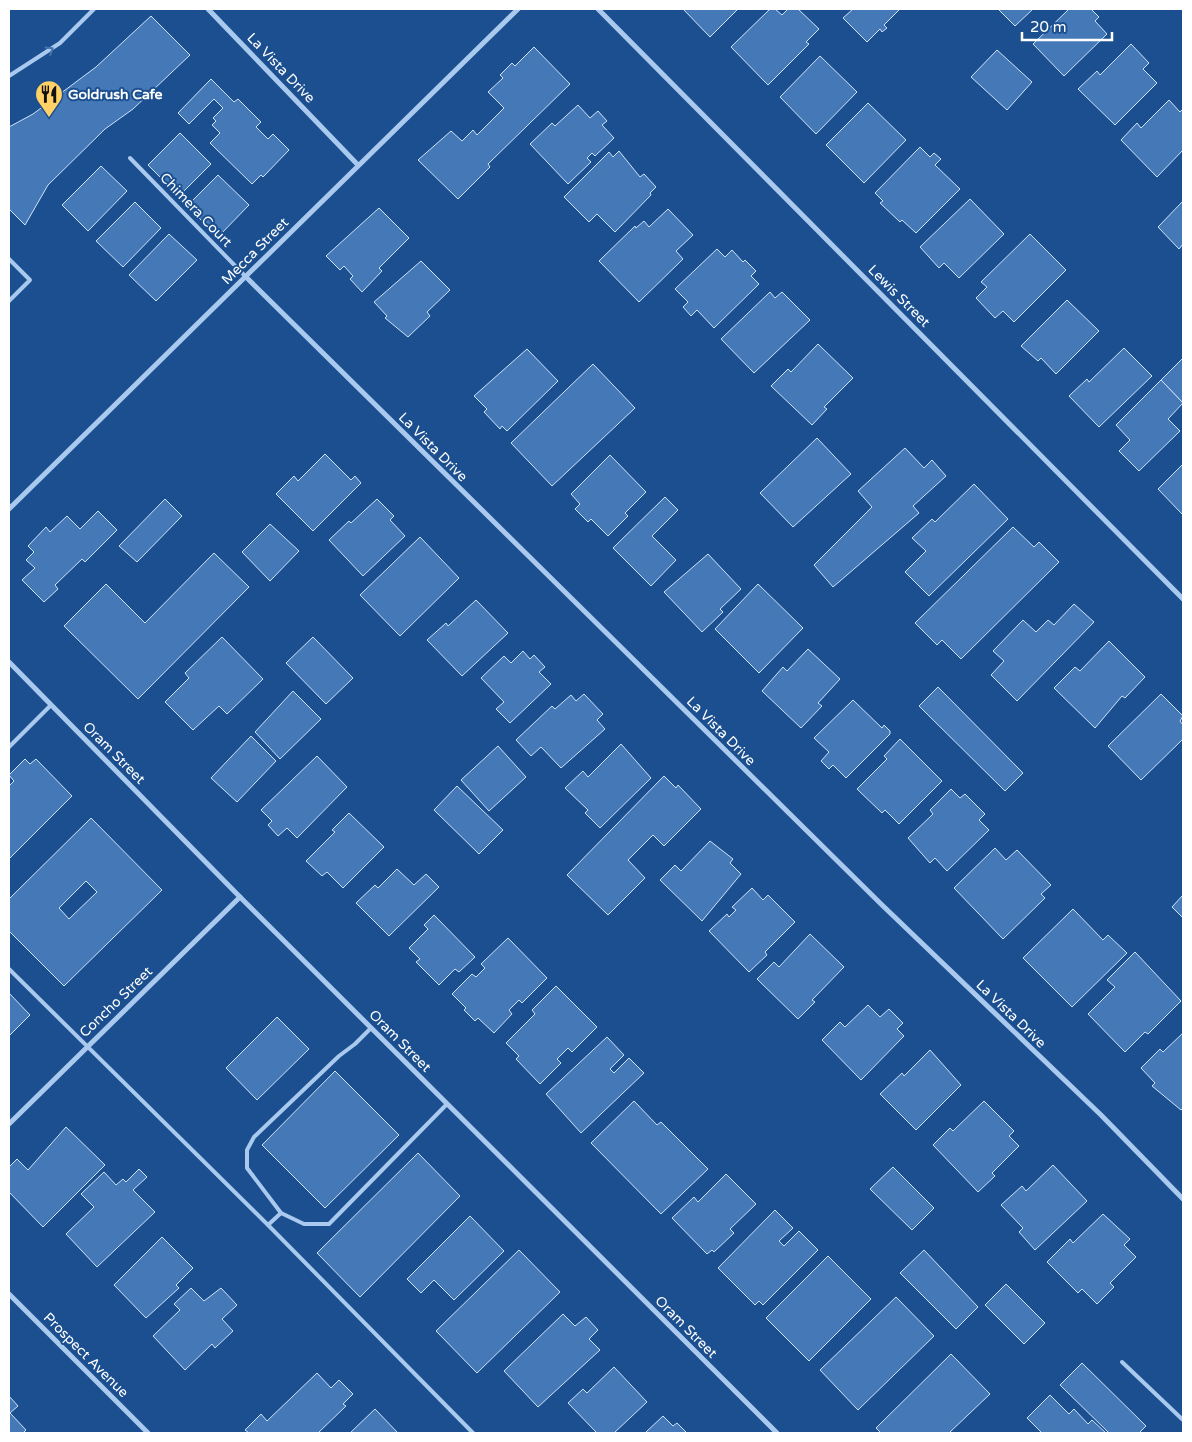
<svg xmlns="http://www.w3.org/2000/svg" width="1192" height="1442" font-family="'Varela Round',sans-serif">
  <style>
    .building { fill: #4478b7; stroke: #cfe3fa; fill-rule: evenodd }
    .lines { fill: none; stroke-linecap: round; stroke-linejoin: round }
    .service { stroke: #a9c9ee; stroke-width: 4 }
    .minor { stroke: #a9c9ee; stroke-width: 5 }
    .oneway { stroke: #4674ac }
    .labels { text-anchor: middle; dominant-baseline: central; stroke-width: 4; stroke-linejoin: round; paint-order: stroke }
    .street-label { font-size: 14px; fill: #fff; stroke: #1b4f8f }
    .poi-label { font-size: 14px; font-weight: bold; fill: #fff; stroke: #1b4f8f; text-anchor: start }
  </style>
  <rect width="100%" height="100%" fill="#1b4f8f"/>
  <g class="building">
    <polygon points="683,9 738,9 710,37"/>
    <polygon points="770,9 775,9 782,15 788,9 798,9 819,29 806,42 809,44 768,85 731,47"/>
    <polygon points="853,9 900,9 884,25 887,28 882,32 880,29 867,42 843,18"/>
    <polygon points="998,9 1033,9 1015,26"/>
    <polygon points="1069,9 1091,9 1099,17 1095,21 1107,34 1064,76 1033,44"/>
    <polygon points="151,16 190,55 133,109 105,129 48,185 25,225 9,209 9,127 33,114 96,67"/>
    <polygon points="1131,44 1149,63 1143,69 1157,83 1115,125 1078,89 1097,71 1100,75"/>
    <polygon points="534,47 570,84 488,164 490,167 458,199 418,160 451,131 462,141 473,130 477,135 504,108 488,92 503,78 500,75 512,63 515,66"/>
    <polygon points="997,50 1032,82 1007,110 971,77"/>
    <polygon points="820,56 857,92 816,134 780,97"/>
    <polygon points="211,79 234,102 238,99 261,122 256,127 268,139 273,134 289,150 263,177 261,175 252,184 210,143 220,133 212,125 216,121 213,118 223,108 214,99 189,124 178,113"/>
    <polygon points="1169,100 1180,112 1183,109 1183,150 1157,177 1121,140 1137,123 1141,128"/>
    <polygon points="868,103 906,140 864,183 826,145"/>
    <polygon points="578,105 590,118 598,111 607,121 602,125 614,138 595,156 592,153 587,158 591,162 568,184 530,144 552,123 555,126"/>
    <polygon points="180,133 211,164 179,196 148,165"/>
    <polygon points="920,147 930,157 934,153 941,159 935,165 960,189 916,233 902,220 900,222 880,203 883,201 875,193"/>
    <polygon points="619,151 640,177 644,174 656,187 650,193 651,195 615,232 597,214 589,222 564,197 609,152 613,157"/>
    <polygon points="101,166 127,191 88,231 62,205"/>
    <polygon points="218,175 249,205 218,237 187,206"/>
    <polygon points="970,199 1004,234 959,278 944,263 939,268 920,247"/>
    <polygon points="1183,201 1183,244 1179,249 1158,227"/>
    <polygon points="135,202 161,228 123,267 96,241"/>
    <polygon points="379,208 409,238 379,268 382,271 362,292 350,279 353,276 344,266 340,270 326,256"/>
    <polygon points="668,209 693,235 676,251 683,259 639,302 599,261 635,226 636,228 644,221 649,227"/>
    <polygon points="169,234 197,260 156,301 129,275"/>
    <polygon points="1030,234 1066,270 1014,322 1003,311 995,318 976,298 987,287 981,282"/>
    <polygon points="717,249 725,257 732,250 743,262 745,260 756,271 751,276 759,284 714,328 697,310 691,316 683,307 688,302 675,289"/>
    <polygon points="421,261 450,290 427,312 430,316 408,337 385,318 387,316 374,302"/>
    <polygon points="770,292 775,298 782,292 810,320 754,373 721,339"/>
    <polygon points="1067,300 1099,331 1056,374 1041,358 1038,361 1021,346"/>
    <polygon points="818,344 853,378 824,407 827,409 812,425 771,386 788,369 791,372"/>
    <polygon points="1124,348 1152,376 1099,427 1069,396 1087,379 1089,382"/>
    <polygon points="527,349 558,381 507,431 502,426 500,429 484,412 487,409 474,396"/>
    <polygon points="1183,358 1183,403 1161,380"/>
    <polygon points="593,364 635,408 552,486 511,443"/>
    <polygon points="1161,380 1183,403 1168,419 1180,431 1139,471 1119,451 1130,440 1116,425"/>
    <polygon points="817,438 851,474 793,527 760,493"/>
    <polygon points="905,448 924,468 932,460 946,476 913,506 919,513 833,587 814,565 872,507 858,491"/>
    <polygon points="325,454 351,480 355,476 361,483 313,531 276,494 294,476 298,481"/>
    <polygon points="610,455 646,492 625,513 628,516 608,536 591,519 588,522 575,509 580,504 571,494"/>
    <polygon points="1183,464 1183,515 1158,489"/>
    <polygon points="974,484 1008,519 929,596 905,572 926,551 912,538 932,519 935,522"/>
    <polygon points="665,497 678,510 652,536 676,560 651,586 613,548"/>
    <polygon points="165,499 182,516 137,562 119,546"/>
    <polygon points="377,499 394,516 390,520 405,536 363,576 329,540 349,521 351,523"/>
    <polygon points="98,511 117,530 85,562 82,559 55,585 58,589 44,602 22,580 35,568 26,560 34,552 28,546 46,527 50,532 67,516 80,529"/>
    <polygon points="270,524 299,551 270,581 242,552"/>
    <polygon points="1013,527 1034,547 1039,542 1059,562 961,659 942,640 937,645 915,623"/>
    <polygon points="420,537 459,578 400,636 360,595"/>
    <polygon points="214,553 249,587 138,699 64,626 106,584 145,623"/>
    <polygon points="708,554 741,589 720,609 723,612 702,632 664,592"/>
    <polygon points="758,584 803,628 759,673 715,629"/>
    <polygon points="476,600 508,633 462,676 427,640 446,623 448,626"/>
    <polygon points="1074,604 1094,622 1017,701 991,675 1004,661 993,651 1023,620 1036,632 1048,620 1054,625"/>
    <polygon points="222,637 263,679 227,714 219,706 193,730 165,702 189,678 185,673"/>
    <polygon points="313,637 353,678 326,704 286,663"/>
    <polygon points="1109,641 1145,677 1125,698 1122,696 1095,728 1054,688 1075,667 1080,671"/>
    <polygon points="808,649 840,679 818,703 822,706 801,728 762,691 783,667 787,671"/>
    <polygon points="523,651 530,659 534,655 545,667 539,672 551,684 510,723 496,709 504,702 481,678 504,656 511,663"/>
    <polygon points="938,687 1023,773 1005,791 919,706"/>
    <polygon points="293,691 321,719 280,759 255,732"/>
    <polygon points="584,694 603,714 597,720 605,729 561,768 541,747 531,756 516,740 552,706 555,709 571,695 576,701"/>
    <polygon points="1161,694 1183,716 1180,721 1183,725 1183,739 1141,780 1108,746"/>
    <polygon points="853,700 882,728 884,725 890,731 890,734 846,778 833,765 829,769 821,761 829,752 814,738"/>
    <polygon points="251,736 276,761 237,802 211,778"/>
    <polygon points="900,739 942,781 899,824 885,810 882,813 857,789 887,759 884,756"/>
    <polygon points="621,744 651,778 600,828 585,813 588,810 565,788 583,771 588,777"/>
    <polygon points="498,746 526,777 489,811 461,780"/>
    <polygon points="317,756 347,787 297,838 287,828 278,836 268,825 272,821 261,810"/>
    <polygon points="25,759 30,764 36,759 72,796 9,859 9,786 14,781 9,775"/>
    <polygon points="664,776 676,788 678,785 701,809 664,846 653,835 628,860 645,878 608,915 567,875"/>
    <polygon points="457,786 503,830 479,854 434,810"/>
    <polygon points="951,789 960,798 965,794 985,814 979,820 989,830 947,871 935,858 930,863 908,838 933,814 930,810"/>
    <polygon points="349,813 384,847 343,888 327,872 322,876 306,861 335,832 332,830"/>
    <path d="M91,818l71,72 -98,96 -55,-55v-32zM86,881l11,11 -28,27 -10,-11z"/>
    <polygon points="710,841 733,859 730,863 741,874 702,921 660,880 675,865 681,871"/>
    <polygon points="995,848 1006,860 1017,850 1051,885 1041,894 1045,898 1003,939 954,888"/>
    <polygon points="397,869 414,885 426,874 439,887 389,936 356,903 375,885 378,888"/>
    <polygon points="752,888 763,900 768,895 795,922 765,952 767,955 749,972 709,931 727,914 729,917 736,910 732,907"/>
    <polygon points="1183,895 1183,918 1172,907"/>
    <polygon points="1073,909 1103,940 1108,935 1127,953 1072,1007 1023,958"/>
    <polygon points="434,915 475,957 459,972 455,969 439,985 416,962 420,959 409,948 428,929 424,925"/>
    <polygon points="810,934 844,967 812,1000 815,1002 798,1019 757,979 774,962 779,967"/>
    <polygon points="508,938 547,978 522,1003 519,1000 509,1010 512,1014 494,1033 478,1018 475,1021 464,1010 466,1008 452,994 472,974 476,977 485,968 481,964"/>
    <polygon points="1135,952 1181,1001 1148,1034 1145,1032 1125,1052 1088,1014 1115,987 1107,980"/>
    <polygon points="556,986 597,1027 572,1052 568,1048 557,1059 561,1063 540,1084 516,1059 519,1056 506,1043 535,1014 532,1010"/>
    <polygon points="9,993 30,1015 9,1036"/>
    <polygon points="868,1005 880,1017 889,1009 903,1023 897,1029 904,1036 861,1080 822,1040 840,1022 845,1027"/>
    <polygon points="277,1017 309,1049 257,1100 226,1068"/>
    <polygon points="1183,1033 1183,1108 1181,1110 1152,1086 1155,1083 1141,1068 1160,1049 1163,1052"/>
    <polygon points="607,1037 624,1055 610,1069 614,1073 629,1058 644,1073 581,1133 546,1094"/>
    <polygon points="930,1050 961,1085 916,1130 880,1094 902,1073 904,1076"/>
    <polygon points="335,1071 399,1135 325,1208 262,1145"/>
    <polygon points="634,1101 657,1125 661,1122 708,1169 661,1214 591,1143"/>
    <polygon points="984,1101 1014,1131 1009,1136 1019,1146 992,1173 995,1176 978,1192 933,1145 950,1128 953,1131"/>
    <polygon points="66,1127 105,1165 43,1227 9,1192 9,1167 17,1159 28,1170"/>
    <polygon points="418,1153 460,1196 360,1297 317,1253"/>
    <polygon points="1053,1165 1087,1201 1035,1250 1019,1232 1023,1228 1001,1205 1022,1186 1026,1191"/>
    <polygon points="893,1167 934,1208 912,1230 870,1189"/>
    <polygon points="139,1169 147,1177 133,1190 155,1212 97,1267 66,1234 94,1207 81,1194 104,1172 116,1185 123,1179 126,1182"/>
    <polygon points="726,1174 756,1204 730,1229 734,1233 714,1252 712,1250 707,1254 672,1218 694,1197 698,1202"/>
    <polygon points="775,1210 793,1228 779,1241 784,1246 799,1231 818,1250 763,1305 759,1301 755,1305 718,1268"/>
    <polygon points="1103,1214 1130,1239 1124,1245 1136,1257 1110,1283 1114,1287 1097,1304 1082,1289 1078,1293 1047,1262 1070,1239 1073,1243"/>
    <polygon points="470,1216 504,1251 454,1300 434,1280 421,1293 407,1279"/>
    <polygon points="162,1237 193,1268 176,1285 179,1288 146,1318 114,1285"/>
    <polygon points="519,1250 560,1292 477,1373 436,1331"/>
    <polygon points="924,1250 978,1307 956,1329 900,1273"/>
    <polygon points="828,1256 871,1299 809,1361 766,1318"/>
    <polygon points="1006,1284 1045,1323 1024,1344 985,1305"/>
    <polygon points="191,1288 204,1301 221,1288 237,1305 222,1319 233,1331 215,1348 212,1344 185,1370 153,1336 180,1310 174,1304"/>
    <polygon points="896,1297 934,1336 858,1410 820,1370"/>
    <polygon points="563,1314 575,1326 586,1317 598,1330 589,1339 600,1350 538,1407 504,1371"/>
    <polygon points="951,1354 990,1394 949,1433 881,1433 876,1428"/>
    <polygon points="1082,1363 1146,1426 1139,1433 1109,1433 1060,1385"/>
    <polygon points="614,1367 647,1402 614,1433 597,1433 568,1403 583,1389 587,1393"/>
    <polygon points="317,1373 331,1388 339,1380 353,1394 343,1404 346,1406 318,1433 249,1433 245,1430 261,1414 267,1421"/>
    <polygon points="1050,1395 1069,1414 1074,1409 1088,1424 1092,1420 1106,1433 1042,1433 1027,1418"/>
    <polygon points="9,1396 18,1406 10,1413 26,1430 23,1433 9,1433"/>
    <polygon points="375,1409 398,1433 350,1433"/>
    <polygon points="663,1416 673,1426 677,1423 687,1433 645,1433"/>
  </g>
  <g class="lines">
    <g class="service">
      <polyline points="9,76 60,43 94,9"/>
      <polyline points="130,158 246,277"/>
      <polyline points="9,259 30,280 9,301"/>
      <polyline points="9,747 51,705"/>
      <polyline points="9,969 268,1225 473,1433"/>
      <polyline points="281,1213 247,1168 247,1150 254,1137 339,1056 355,1044 371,1028"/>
      <polyline points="268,1225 281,1213 304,1224 329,1224 447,1104"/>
      <polyline points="1122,1362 1183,1420"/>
    </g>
    <g class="minor">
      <polyline points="208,9 358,165"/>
      <polyline points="598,9 1183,599"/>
      <polyline points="246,277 881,904 1101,1115 1183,1199"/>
      <polyline points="9,509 518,9"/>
      <polyline points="9,662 240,897 777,1433"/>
      <polyline points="9,1124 240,897"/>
      <polyline points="9,1294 148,1433"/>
    </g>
  </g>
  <defs><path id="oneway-chevron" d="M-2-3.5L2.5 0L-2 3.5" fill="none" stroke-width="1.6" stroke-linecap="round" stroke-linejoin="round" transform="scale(1.25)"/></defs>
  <use class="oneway" href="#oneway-chevron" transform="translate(50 50) rotate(-32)"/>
  <defs>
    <g id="restaurant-pin" transform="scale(1.4375)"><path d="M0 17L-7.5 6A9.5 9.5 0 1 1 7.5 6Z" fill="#ffd166" stroke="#1b4f8f"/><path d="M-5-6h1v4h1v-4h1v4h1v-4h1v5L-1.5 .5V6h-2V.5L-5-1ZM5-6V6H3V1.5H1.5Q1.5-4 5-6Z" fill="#111"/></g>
  </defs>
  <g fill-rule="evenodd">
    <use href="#restaurant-pin" x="49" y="94"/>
  </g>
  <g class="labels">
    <g class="street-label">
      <text transform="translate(281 68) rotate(46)">La Vista Drive</text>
      <text transform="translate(196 210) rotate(46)">Chimera Court</text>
      <text transform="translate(255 251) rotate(-45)">Mecca Street</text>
      <text transform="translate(899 296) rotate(45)">Lewis Street</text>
      <text transform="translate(433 447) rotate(45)">La Vista Drive</text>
      <text transform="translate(721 731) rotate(45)">La Vista Drive</text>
      <text transform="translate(114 753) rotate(45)">Oram Street</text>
      <text transform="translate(116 1002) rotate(-44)">Concho Street</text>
      <text transform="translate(1011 1014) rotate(44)">La Vista Drive</text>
      <text transform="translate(400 1041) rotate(45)">Oram Street</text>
      <text transform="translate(686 1327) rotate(45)">Oram Street</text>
      <text transform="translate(86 1355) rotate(45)">Prospect Avenue</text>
    </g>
    <g class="poi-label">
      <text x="68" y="94">Goldrush Cafe</text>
    </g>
  </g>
  <rect width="1192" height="1442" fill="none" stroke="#ffffff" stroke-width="20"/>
  <path d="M1022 32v8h90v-8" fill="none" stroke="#ffffff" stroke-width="2.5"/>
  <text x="1030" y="32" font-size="15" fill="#ffffff" stroke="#1b4f8f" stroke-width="4" paint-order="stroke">20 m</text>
</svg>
